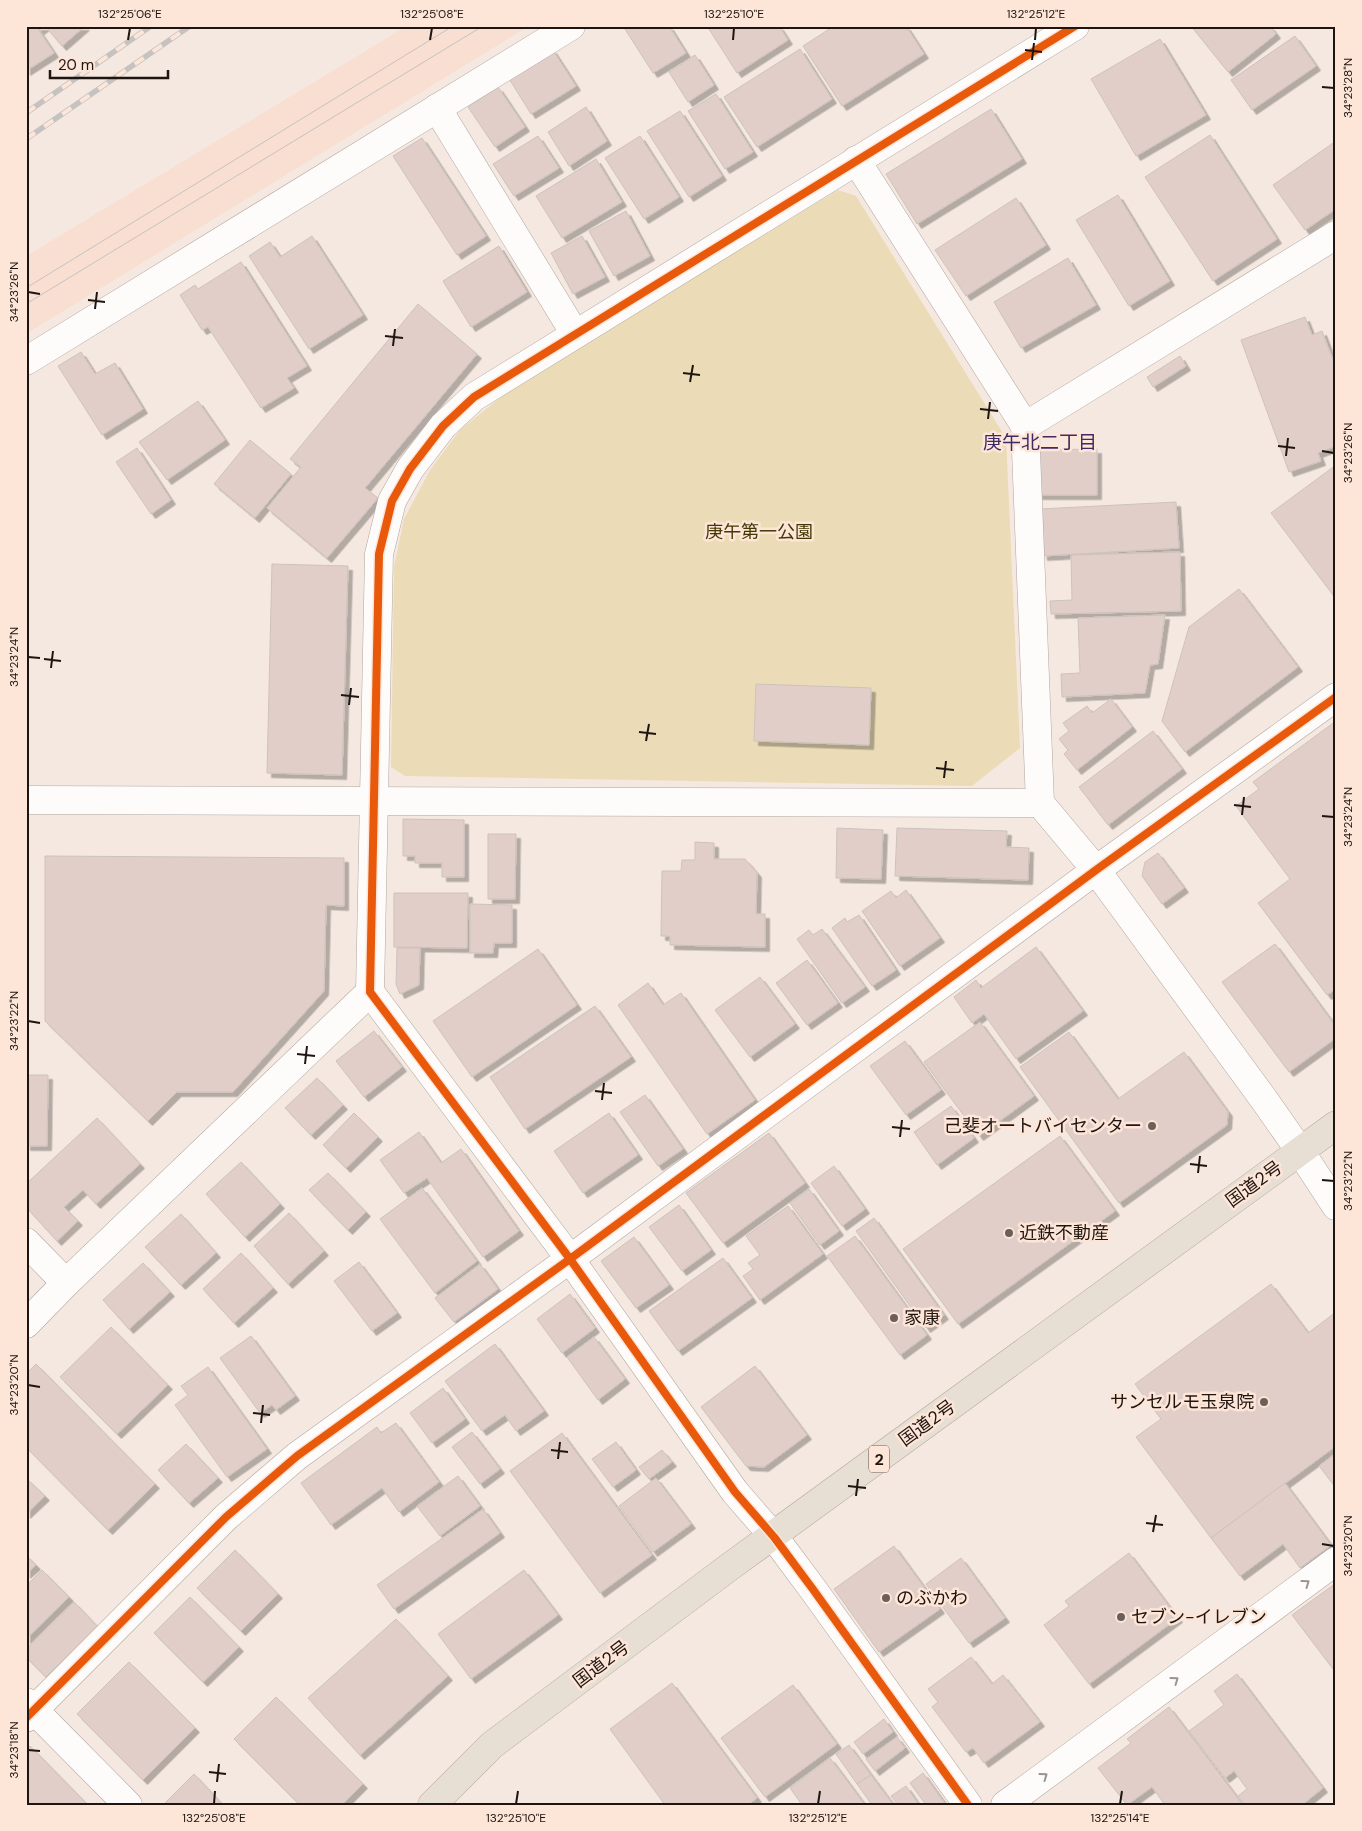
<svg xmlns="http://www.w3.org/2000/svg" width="1362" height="1831" font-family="'DM Sans','Noto Sans JP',sans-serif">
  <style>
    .built { fill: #f9dfd1 }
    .green { fill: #ebdcb7 }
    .building { fill: #e2cec9; stroke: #cdc2bd; filter: url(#shadow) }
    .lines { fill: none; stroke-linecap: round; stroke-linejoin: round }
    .minor-casing { stroke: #b0a6a0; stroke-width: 29 }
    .highway-casing { stroke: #b6a99b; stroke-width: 29 }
    .minor { stroke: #fefcfa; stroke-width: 28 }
    .highway { stroke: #e7ded4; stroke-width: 28 }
    .tram { stroke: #c5c2c0; stroke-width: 1 }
    .rail-casing { stroke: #c5c2c0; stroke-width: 5.5 }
    .rail { stroke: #fde5d8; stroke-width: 4; stroke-dasharray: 11; stroke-linecap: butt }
    .cycleway-casing { stroke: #fde5d8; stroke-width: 11 }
    .cycleway { stroke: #e8590c; stroke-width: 8 }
    .oneway { stroke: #9a9491 }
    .ticks { fill: none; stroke: #1f1510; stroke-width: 2 }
    .poi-dot { fill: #6a5f59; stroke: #fde5d8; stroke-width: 2 }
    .labels { text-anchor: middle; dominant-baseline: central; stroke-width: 5; stroke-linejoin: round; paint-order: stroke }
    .shield { fill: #fde5d8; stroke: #62534c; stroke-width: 1 }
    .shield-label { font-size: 16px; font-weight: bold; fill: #1f1510 }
    .park-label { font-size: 18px; fill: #433702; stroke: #fde5d8 }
    .poi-label { font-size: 18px; fill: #1f1510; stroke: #fde5d8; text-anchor: start }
    .street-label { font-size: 18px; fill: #1f1510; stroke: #fde5d8 }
    .neighbourhood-label { font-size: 19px; fill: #3c2b66; stroke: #fde5d8 }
    .neatline { fill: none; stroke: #1f1510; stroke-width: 2 }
    .ticks-label { font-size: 12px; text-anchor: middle; fill: #1f1510 }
  </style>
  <defs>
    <filter id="shadow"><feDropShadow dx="4.5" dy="4.5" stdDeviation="0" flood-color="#0004"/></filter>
  </defs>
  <rect width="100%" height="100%" fill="#f5e8e0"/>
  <polygon class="built" points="407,26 529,26 26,334 26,256"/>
  <polygon class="green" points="838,190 856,196 1006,438 1020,748 972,786 405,776 391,767 394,567 404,519 430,470 460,430 512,388"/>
  <g class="building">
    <polygon points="33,26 36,26 54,53 26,71 26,31"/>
    <polygon points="37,26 85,26 62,46 45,26 40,30"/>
    <polygon points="623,26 669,26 686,53 653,73"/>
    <polygon points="707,26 779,26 788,40 737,73"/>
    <polygon points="834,26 906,26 924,54 842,106 803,46"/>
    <polygon points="1191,26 1270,26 1276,34 1228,72"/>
    <polygon points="1295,36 1316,66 1252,110 1231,80"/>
    <polygon points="1160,39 1206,115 1136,156 1091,79"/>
    <polygon points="552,49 576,86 531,114 508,77"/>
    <polygon points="800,49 832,99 757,147 724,97"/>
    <polygon points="695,55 714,85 688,102 669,72"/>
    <polygon points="498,87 525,127 495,147 468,107"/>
    <polygon points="716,94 753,152 725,169 688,111"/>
    <polygon points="586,107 607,141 569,166 548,132"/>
    <polygon points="991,109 1022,159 917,224 886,174"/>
    <polygon points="680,111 722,176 689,197 647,131"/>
    <polygon points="1210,135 1277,239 1213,281 1145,177"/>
    <polygon points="538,136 559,168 514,196 493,164"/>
    <polygon points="640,136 679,197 644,219 605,158"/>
    <polygon points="422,138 486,236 457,255 393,156"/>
    <polygon points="1336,141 1336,209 1305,230 1273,185"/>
    <polygon points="596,159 622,202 562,238 536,196"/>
    <polygon points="1118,195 1170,281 1129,306 1076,220"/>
    <polygon points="1016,198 1046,245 966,296 935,250"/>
    <polygon points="626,211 650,256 614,276 589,231"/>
    <polygon points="312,236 363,315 309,349 249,256 270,242 280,257"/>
    <polygon points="582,236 605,277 573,294 551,253"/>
    <polygon points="499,246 527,292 471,327 443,281"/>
    <polygon points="1068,258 1096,305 1021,348 994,302"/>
    <polygon points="241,262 307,366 287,378 294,388 261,408 208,327 202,330 180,295 195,285 198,289"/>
    <polygon points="418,304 477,354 365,488 378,498 327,558 267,508 301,467 290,459"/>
    <polygon points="1305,317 1312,335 1322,331 1336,368 1336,446 1318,453 1321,461 1289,472 1241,340"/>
    <polygon points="81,352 95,374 115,363 143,409 102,435 58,366"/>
    <polygon points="1180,356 1186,366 1153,387 1147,377"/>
    <polygon points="198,401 225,440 167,480 139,442"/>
    <polygon points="250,440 291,474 255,518 214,484"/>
    <polygon points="137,448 171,500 151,514 116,462"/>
    <polygon points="1097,449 1097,495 1038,495 1038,450"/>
    <polygon points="1336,465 1336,599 1271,513"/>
    <polygon points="1176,502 1179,548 1043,556 1040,509"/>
    <polygon points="1180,552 1181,611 1051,614 1050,601 1072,600 1071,555"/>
    <polygon points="272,564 348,566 342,775 267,773"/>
    <polygon points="1239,589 1298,667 1185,752 1162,721 1189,627"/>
    <polygon points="1165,615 1158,664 1150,665 1145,693 1062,697 1061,674 1080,673 1078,618"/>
    <polygon points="756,684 871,688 869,745 754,741"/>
    <polygon points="1111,699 1132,727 1077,770 1064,754 1068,750 1059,739 1069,731 1063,723 1087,706 1092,713"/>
    <polygon points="1336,721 1336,989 1327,995 1258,903 1290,879 1236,806 1259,789 1253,782"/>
    <polygon points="1153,731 1182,769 1108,825 1079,787"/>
    <polygon points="403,819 464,820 464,877 442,877 442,863 415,863 415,856 403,856"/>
    <polygon points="837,828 883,830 881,879 836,878"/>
    <polygon points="897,828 1007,831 1006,847 1029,848 1028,880 895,876"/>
    <polygon points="488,834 516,834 515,899 488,899"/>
    <polygon points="695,842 714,843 714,859 745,859 757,873 756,914 765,914 765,947 670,945 670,936 661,936 662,871 681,871 682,860 695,860"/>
    <polygon points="1158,853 1184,888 1162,904 1142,876 1145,862"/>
    <polygon points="45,856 344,858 344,906 326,905 324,991 233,1092 177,1092 148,1121 45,1021"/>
    <polygon points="906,890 940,938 900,966 862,911 891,891 896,898"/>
    <polygon points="394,893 468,893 467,948 394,947"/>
    <polygon points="470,904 512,905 512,943 494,943 493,953 470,953"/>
    <polygon points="859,915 896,970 872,986 832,928 845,918 847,922"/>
    <polygon points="822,929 865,987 842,1003 797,939 809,930 813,935"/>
    <polygon points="1275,944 1336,1027 1336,1038 1289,1072 1222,982"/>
    <polygon points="1036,947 1083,1011 1016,1059 984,1014 972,1023 954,997 976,980 981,988"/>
    <polygon points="397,948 420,948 419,985 400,994 396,984"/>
    <polygon points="538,949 577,1005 472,1077 433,1021"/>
    <polygon points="807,960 838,1003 807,1025 776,983"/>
    <polygon points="760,977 795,1024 750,1057 715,1010"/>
    <polygon points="648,983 663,1005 681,993 755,1100 707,1134 618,1005"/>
    <polygon points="595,1006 631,1057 525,1129 490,1077"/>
    <polygon points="980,1022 1034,1096 979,1136 924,1062"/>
    <polygon points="374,1031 402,1067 364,1097 336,1061"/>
    <polygon points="1069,1032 1118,1099 1184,1052 1228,1112 1227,1125 1119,1203 1020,1067"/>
    <polygon points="905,1041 941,1090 906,1115 870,1066"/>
    <polygon points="26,1075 48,1075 47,1146 26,1146"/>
    <polygon points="317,1078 343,1105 311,1135 285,1108"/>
    <polygon points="645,1095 683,1149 658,1166 620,1112"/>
    <polygon points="951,1106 974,1138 937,1165 914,1132"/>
    <polygon points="354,1113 378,1137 346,1168 323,1145"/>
    <polygon points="609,1113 638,1155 583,1193 554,1151"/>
    <polygon points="97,1118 140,1164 96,1204 83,1190 64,1207 78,1221 57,1241 26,1207 26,1184"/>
    <polygon points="419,1132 441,1163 461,1149 519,1231 483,1257 427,1178 404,1193 380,1160"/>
    <polygon points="769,1133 805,1183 723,1243 686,1193"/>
    <polygon points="1060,1136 1115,1211 958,1324 903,1249"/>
    <polygon points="241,1162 280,1204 245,1237 206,1194"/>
    <polygon points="834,1166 865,1209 842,1226 811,1183"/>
    <polygon points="328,1173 366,1212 348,1230 309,1190"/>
    <polygon points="422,1188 477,1261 435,1293 380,1219"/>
    <polygon points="809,1189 839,1231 820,1245 790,1203"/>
    <polygon points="679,1205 711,1250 682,1271 649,1227"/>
    <polygon points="788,1206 823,1254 760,1300 743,1276 753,1269 748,1263 760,1255 746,1236"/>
    <polygon points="289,1213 324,1251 288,1284 254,1246"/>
    <polygon points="181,1214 216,1253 181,1285 145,1247"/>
    <polygon points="874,1218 944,1315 926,1328 856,1231"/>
    <polygon points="855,1236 927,1335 900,1355 827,1256"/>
    <polygon points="634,1237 669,1285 636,1308 601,1261"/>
    <polygon points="241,1253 273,1288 234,1323 203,1289"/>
    <polygon points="723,1258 752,1298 678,1351 649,1311"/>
    <polygon points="359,1262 397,1313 372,1331 334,1281"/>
    <polygon points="143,1263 170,1292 129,1329 103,1300"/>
    <polygon points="480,1264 498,1289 454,1322 435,1298"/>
    <polygon points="1271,1284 1308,1333 1336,1312 1336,1446 1211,1538 1136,1437 1161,1419 1135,1384"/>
    <polygon points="570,1294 595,1328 562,1353 537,1319"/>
    <polygon points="111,1327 168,1385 117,1434 60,1377"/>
    <polygon points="251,1336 295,1396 276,1410 272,1405 260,1413 220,1358"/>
    <polygon points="594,1337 625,1379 598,1400 567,1357"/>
    <polygon points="495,1344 544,1411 516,1431 505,1415 482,1431 445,1381"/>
    <polygon points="36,1364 155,1484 108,1530 26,1447 26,1374"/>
    <polygon points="755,1366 807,1435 764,1467 746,1466 701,1407"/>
    <polygon points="208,1367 267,1449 227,1477 175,1405 188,1395 181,1386"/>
    <polygon points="443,1388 465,1419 432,1443 410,1413"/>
    <polygon points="396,1423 439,1482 399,1512 382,1488 331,1525 301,1483 377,1427 381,1433"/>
    <polygon points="472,1432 500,1469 480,1484 452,1447"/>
    <polygon points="562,1433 652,1555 600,1593 510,1471"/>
    <polygon points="616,1442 636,1470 613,1487 592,1459"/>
    <polygon points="186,1444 218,1478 189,1503 158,1470"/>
    <polygon points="662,1450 672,1462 649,1479 639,1467"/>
    <polygon points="1336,1453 1336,1488 1319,1466"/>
    <polygon points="458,1476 480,1506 440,1536 417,1506"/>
    <polygon points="26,1478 45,1496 26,1514"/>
    <polygon points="656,1478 691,1524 653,1552 619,1506"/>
    <polygon points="1285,1483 1331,1545 1300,1568 1283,1544 1240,1576 1211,1538"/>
    <polygon points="483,1509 500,1533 394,1609 377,1585"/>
    <polygon points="894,1546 940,1609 879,1652 834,1589"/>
    <polygon points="235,1550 278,1594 241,1631 197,1588"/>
    <polygon points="1129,1553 1178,1618 1089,1684 1044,1625 1069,1606 1065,1601"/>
    <polygon points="26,1555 36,1565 26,1574"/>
    <polygon points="961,1558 1005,1618 969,1643 926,1584"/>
    <polygon points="42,1570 69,1597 26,1639 26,1586"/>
    <polygon points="524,1570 558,1615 471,1679 438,1634"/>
    <polygon points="1336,1583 1336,1673 1292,1615"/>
    <polygon points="190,1597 239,1647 203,1682 154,1633"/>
    <polygon points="74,1602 98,1627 46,1677 26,1657 26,1649"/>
    <polygon points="396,1619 448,1676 360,1755 308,1698"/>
    <polygon points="971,1657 992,1684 1003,1675 1040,1722 984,1763 973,1748 966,1752 932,1707 938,1702 928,1689"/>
    <polygon points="129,1662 195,1728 143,1780 77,1714"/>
    <polygon points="1237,1674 1323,1788 1302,1805 1245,1805 1238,1796 1247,1789 1234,1771 1225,1778 1189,1731 1224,1705 1214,1691"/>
    <polygon points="672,1683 757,1798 748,1805 665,1805 610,1729"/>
    <polygon points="793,1685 837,1744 765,1797 721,1738"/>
    <polygon points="276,1697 363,1784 342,1805 300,1805 234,1739"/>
    <polygon points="1169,1707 1243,1805 1165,1805 1152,1787 1127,1805 1098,1768 1131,1743 1127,1739"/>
    <polygon points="884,1719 893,1732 863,1754 854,1742"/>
    <polygon points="897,1737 905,1748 875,1771 866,1759"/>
    <polygon points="849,1745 871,1775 857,1784 836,1754"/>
    <polygon points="30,1746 88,1805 26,1805 26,1750"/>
    <polygon points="830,1758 865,1805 802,1805 790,1788"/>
    <polygon points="923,1773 946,1805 926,1805 910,1783"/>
    <polygon points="194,1774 223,1805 163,1805"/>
    <polygon points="871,1775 893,1804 893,1805 872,1805 857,1784"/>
    <polygon points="906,1786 919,1805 898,1805 891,1796"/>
  </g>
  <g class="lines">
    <g class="minor-casing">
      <g id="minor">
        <polyline points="437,108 575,334"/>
        <polyline points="856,160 1025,426 1040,803 1096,870 1265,1101 1300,1151 1336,1206"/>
        <polyline points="26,361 571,26"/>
        <polyline points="1025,426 1336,235"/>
        <polyline points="26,800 1040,803"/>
        <polyline points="26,1242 66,1283"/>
        <polyline points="26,1324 66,1283 370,992"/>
        <polyline points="26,1702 128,1805"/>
        <polyline points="26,1718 226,1517 297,1456 570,1259 1096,870 1336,697"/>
        <polyline points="968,1805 812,1588 774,1537 735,1492 570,1259 370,992 379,554 392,501 410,469 443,426 474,397 1075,26"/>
        <polyline points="1005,1805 1336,1561"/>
      </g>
    </g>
    <g class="highway-casing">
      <polyline id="highway" points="432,1805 492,1745 728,1568 1336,1125"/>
    </g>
    <use href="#minor" class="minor"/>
    <use href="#highway" class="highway"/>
    <g class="tram">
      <polyline points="26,288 453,26"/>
      <polyline points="26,304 483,26"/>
    </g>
    <g class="rail-casing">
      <g id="rail">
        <polyline points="26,113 151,26"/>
        <polyline points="26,139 190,26"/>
      </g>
    </g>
    <use href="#rail" class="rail"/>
    <g class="cycleway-casing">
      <g id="cycleway">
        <polyline points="26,1718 226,1517 297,1456 570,1259 1096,870 1336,697"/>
        <polyline points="968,1805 812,1588 774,1537 735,1492 570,1259 370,992 379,554 392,501 410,469 443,426 474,397 1075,26"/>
      </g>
    </g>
    <use href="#cycleway" class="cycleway"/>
  </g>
  <defs><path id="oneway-chevron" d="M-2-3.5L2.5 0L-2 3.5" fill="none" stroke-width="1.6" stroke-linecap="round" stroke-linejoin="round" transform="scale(1.25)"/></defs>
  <g class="oneway">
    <use href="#oneway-chevron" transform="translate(1306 1583) rotate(-36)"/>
    <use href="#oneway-chevron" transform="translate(1175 1680) rotate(-36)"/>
    <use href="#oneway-chevron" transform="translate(1044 1776) rotate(-36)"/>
  </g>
  <path class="ticks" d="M128,40l2,-12M430,40l2,-12M733,40l1,-12M1035,40l1,-12M1025,50l17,2M1032,60l2,-17M1322,87l12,1M28,292l12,2M88,300l17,2M95,309l2,-17M385,336l18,2M393,346l2,-17M683,373l17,2M690,382l3,-17M980,409l18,2M988,419l2,-17M1278,446l17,2M1322,451l12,2M1286,456l2,-18M28,657l12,1M44,659l17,2M51,668l2,-17M341,695l18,2M349,705l2,-17M639,732l17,2M646,741l3,-17M936,768l18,2M944,778l2,-17M1234,805l17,2M1242,815l2,-18M1322,816l12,1M28,1021l12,2M297,1054l18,2M305,1064l2,-18M595,1091l17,2M602,1100l2,-17M892,1127l18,2M900,1137l2,-17M1190,1164l17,2M1198,1173l2,-17M1322,1180l12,1M28,1385l12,2M253,1413l17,2M261,1423l2,-18M551,1450l17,2M558,1459l2,-17M848,1486l18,2M856,1496l2,-17M1146,1523l17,2M1153,1532l3,-17M1322,1544l12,2M28,1750l12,1M209,1772l17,2M217,1782l2,-18M214,1804l1,-13M516,1804l2,-13M818,1804l2,-13M1120,1804l2,-13"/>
  <g class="poi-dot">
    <circle cx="1152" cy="1126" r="5"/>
    <circle cx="1009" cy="1233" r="5"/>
    <circle cx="894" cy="1318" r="5"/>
    <circle cx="1264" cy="1402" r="5"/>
    <circle cx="886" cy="1598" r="5"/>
    <circle cx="1121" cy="1617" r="5"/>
  </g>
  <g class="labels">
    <rect class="shield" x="869" y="1445.5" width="20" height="27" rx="4"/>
    <g class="shield-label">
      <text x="879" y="1459">2</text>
    </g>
    <g class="park-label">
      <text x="759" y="532">庚午第一公園</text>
    </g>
    <g class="poi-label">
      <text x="1142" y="1126" text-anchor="end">己斐オートバイセンター</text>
      <text x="1019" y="1233">近鉄不動産</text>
      <text x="904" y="1318">家康</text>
      <text x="1254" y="1402" text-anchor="end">サンセルモ玉泉院</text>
      <text x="896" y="1598">のぶかわ</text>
      <text x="1131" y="1617">セブン-イレブン</text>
    </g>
    <g class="street-label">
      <text transform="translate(1254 1184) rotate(-36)">国道2号</text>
      <text transform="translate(927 1423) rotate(-36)">国道2号</text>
      <text transform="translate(601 1664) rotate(-37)">国道2号</text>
    </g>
    <g class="neighbourhood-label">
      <text x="1040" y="442">庚午北二丁目</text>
    </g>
  </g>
  <rect width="1362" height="1831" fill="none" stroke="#fde5d8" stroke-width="55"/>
  <path d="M50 70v8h118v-8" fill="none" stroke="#1f1510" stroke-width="2.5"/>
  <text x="58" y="70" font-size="15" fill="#1f1510" stroke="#fde5d8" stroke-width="4" paint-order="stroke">20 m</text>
  <rect x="28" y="28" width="1306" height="1776" class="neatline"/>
  <g class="ticks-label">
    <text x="130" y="18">132°25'06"E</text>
    <text x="432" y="18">132°25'08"E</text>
    <text x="734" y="18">132°25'10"E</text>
    <text x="1036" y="18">132°25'12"E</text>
    <text transform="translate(1348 88) rotate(-90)" y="4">34°23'28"N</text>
    <text transform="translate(14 292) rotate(-90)" y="4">34°23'26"N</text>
    <text transform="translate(1348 453) rotate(-90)" y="4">34°23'26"N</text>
    <text transform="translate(14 657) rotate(-90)" y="4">34°23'24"N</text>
    <text transform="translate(1348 817) rotate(-90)" y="4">34°23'24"N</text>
    <text transform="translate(14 1021) rotate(-90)" y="4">34°23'22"N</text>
    <text transform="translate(1348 1181) rotate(-90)" y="4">34°23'22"N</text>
    <text transform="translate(14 1385) rotate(-90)" y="4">34°23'20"N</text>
    <text transform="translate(1348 1546) rotate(-90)" y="4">34°23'20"N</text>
    <text transform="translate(14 1750) rotate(-90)" y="4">34°23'18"N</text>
    <text x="214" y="1822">132°25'08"E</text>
    <text x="516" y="1822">132°25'10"E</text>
    <text x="818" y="1822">132°25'12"E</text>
    <text x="1120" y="1822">132°25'14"E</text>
  </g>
</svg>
